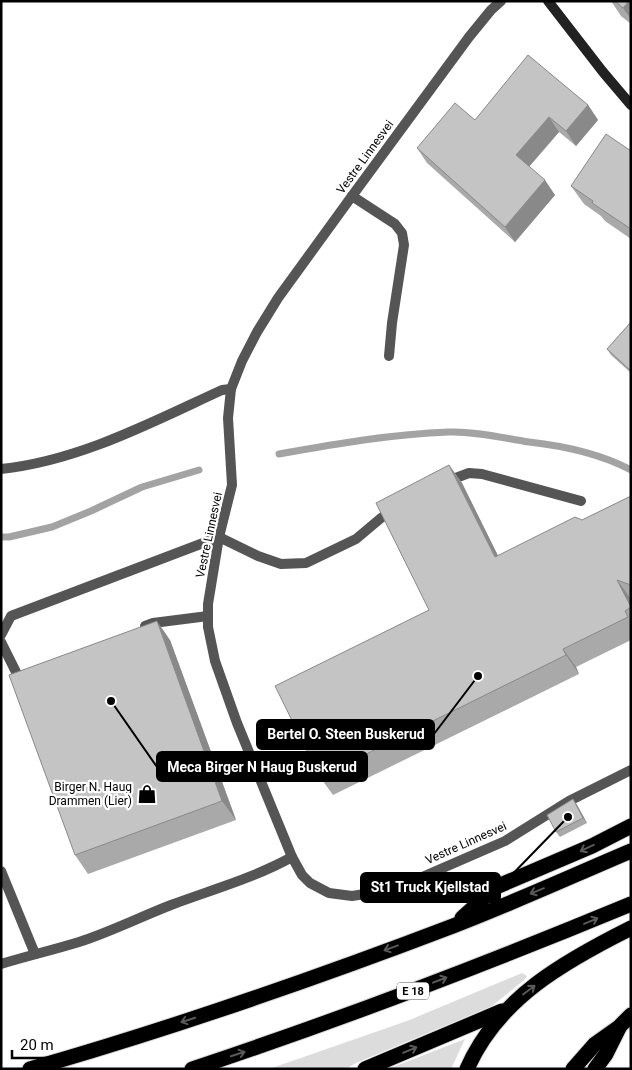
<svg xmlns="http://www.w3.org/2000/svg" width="632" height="1070" font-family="Roboto,sans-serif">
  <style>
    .green { fill: #dcdcdc }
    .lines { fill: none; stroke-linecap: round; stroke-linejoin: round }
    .stream { stroke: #a3a3a3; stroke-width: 7 }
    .highway-casing { stroke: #dbdbdb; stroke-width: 17 }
    .lane { stroke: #555; stroke-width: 10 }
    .street { stroke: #555; stroke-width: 10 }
    .secondary { stroke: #222; stroke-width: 10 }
    .highway { stroke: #000; stroke-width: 15 }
    .wall { fill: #a9a9a9 }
    .shaded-wall { fill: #898989 }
    .building { fill: #c4c4c4; stroke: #898989 }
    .oneway { stroke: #595959 }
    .labels { text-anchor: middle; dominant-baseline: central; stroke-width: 4.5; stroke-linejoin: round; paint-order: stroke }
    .shield { fill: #fff; stroke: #4c4c4c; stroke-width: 1 }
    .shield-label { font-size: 11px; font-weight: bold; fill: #000 }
    .street-label { font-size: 12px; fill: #000; stroke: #fff }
    .poi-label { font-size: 12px; fill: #000; stroke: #fff; text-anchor: end }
    .leader { fill: none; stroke: #000; stroke-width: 2 }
    .callout-dot { fill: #000; stroke: #fff; stroke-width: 2 }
    .callout { fill: #000; stroke: #000; stroke-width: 2 }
    .callout-label { font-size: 14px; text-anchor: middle; font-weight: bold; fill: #fff }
  </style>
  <rect width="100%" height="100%" fill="#fff"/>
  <g class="green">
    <polygon points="522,973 527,976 524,980 492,1006 356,1063 346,1069 269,1069 407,1021"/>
    <polygon points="465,1039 451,1069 388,1069"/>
  </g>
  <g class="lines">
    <g class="stream">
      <path d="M279,454c56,-10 113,-20 170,-22 26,-1 54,6 80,10 36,4 70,11 102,28"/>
      <polyline points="1,537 9,537 52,527 91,511 142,487 199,470"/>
    </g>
    <g class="highway-casing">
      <g id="highway">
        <polyline points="462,918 496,887 592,846 631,826"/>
        <path d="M30,1069c143,-41 284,-90 423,-143 60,-23 119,-50 178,-75"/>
        <path d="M192,1069c148,-49 294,-105 439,-165"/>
        <polyline points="365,1069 502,1011"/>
        <path d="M467,1069c31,-71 98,-108 164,-141"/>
        <polyline points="573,1069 595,1044 619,1027 631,1015"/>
        <polyline points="595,1069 606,1054 619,1028"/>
      </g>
    </g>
    <g class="lane">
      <polyline points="352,196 395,224 402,233 404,245 392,323 389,356"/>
      <path d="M1,469c78,-8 151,-47 221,-79l9,-1"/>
      <polyline points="445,482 469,473 482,474 581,501"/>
      <polyline points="145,626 153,623 208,616"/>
      <polyline points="1,635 11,616 219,537 258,556 281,564 306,563 356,539 381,518 393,511"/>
      <polyline points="1,642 19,678 25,675"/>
      <polyline points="1,871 35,954"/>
      <path d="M1,964c26,-8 52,-14 78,-22 31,-10 61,-25 92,-37 40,-15 83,-27 121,-48"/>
    </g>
    <polyline class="street" points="501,1 491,10 469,37 352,196 278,298 257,332 242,361 231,389 228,418 232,485 219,537 208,604 208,627 215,661 237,723 292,857 302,875 310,883 329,893 352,896 384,891 406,884 505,841 569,801 631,770"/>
    <polyline class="secondary" points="548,1 603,72 631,105"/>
    <use href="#highway" class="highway"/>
  </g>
  <g class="wall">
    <polygon points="611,1 631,1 631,24 621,16"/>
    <polygon points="588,105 598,120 576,146 559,132 529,167 555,195 515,242 427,163 417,148"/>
    <polygon points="631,151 631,239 605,221 601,216 584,204 571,186"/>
    <polygon points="631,322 631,373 611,355 607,349"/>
    <polygon points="449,465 462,483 498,556 582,520 631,496 631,640 576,667 579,674 333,795 320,777 429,610"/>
    <polygon points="170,640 236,820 88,874 75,855"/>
    <polygon points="573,799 577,805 587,823 560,837 556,832"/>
  </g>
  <g class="shaded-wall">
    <polygon points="629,1 631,1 631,19 623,8"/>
    <polygon points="588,105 598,120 576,146 566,131"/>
    <polygon points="549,117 559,132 526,170 516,155"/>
    <polygon points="545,180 555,195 515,242 505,227"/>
    <polygon points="449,465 462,483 508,576 495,557"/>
    <polygon points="617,580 631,599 631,607"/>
    <polygon points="157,621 170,640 236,820 222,801"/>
    <polygon points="563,649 576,667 579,674 566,655"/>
    <polygon points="573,799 577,805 587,823 583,818"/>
  </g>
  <g class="building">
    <polygon points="615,1 629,1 623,8"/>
    <polygon points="528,55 588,105 566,131 549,117 516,155 545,180 505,227 417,148 455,103 475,120"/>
    <polygon points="606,134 631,151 631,229 592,203 593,201 571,186"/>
    <polygon points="631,322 631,371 607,349"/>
    <polygon points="449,465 495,557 575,517 582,520 631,496 631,585 617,580 631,607 625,611 628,617 563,649 566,655 320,777 275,686 429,610 376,503"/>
    <polygon points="157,621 222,801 75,855 9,675"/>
    <polygon points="573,799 583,818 556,832 547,815"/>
  </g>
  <defs><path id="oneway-shaft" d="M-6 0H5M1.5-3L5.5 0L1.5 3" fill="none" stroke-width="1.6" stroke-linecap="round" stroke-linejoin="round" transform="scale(1.25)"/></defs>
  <g class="oneway">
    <use href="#oneway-shaft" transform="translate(587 848) rotate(155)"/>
    <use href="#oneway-shaft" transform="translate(537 891) rotate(158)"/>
    <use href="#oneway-shaft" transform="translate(591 921) rotate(-23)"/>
    <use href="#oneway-shaft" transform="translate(391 948) rotate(160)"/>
    <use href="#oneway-shaft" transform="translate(440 980) rotate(-21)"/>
    <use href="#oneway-shaft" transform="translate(529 990) rotate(-37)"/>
    <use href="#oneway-shaft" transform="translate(188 1020) rotate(162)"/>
    <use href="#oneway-shaft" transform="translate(410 1050) rotate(-23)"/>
    <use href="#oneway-shaft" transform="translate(238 1054) rotate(-18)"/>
  </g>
  <defs>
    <g id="shop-bare" transform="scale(1.5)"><path d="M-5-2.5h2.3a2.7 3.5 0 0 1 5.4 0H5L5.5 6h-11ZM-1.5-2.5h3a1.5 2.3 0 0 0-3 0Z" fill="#000" stroke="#fff" stroke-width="2.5" paint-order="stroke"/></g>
  </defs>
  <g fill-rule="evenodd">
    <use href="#shop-bare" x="147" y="794"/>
  </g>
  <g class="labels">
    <rect class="shield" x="397" y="982.5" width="32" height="17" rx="4"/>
    <g class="shield-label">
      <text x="413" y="991">E 18</text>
    </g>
    <g class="street-label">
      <text transform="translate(365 157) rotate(-54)">Vestre Linnesvei</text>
      <text transform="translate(209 535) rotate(-78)">Vestre Linnesvei</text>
      <text transform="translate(466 843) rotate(-24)">Vestre Linnesvei</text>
    </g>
    <g class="poi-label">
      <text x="132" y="787">Birger N. Haug<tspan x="132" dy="14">Drammen (Lier)</tspan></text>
    </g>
  </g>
  <path class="leader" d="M478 676L434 734M111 701L157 767M568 817L500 887"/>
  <g class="callout-dot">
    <circle cx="478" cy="676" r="5"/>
    <circle cx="111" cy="701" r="5"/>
    <circle cx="568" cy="817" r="5"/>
  </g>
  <g class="callout">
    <rect x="257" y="720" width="177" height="29" rx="5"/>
    <rect x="157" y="752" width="210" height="29" rx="5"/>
    <rect x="361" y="873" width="139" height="29" rx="5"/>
  </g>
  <g class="callout-label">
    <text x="346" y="739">Bertel O. Steen Buskerud</text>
    <text x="262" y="772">Meca Birger N Haug Buskerud</text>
    <text x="430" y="892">St1 Truck Kjellstad</text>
  </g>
  <rect width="632" height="1070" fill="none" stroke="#000000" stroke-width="5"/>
  <path d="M12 1050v8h66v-8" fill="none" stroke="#000000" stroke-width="2.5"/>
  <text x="20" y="1050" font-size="15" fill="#000000" stroke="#ffffff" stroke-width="4" paint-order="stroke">20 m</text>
</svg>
